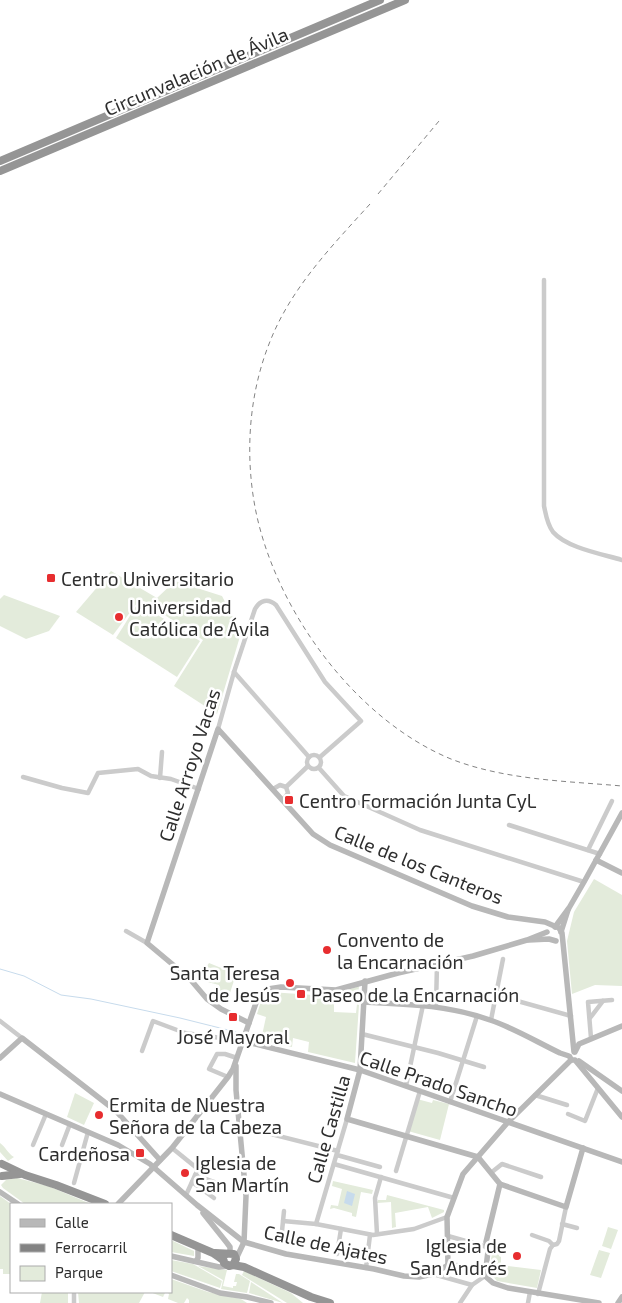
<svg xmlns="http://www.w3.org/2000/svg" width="622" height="1303" font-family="'Exo 2',sans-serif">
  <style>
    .green { fill: #e3ebdb }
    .water { fill: #c7dbec }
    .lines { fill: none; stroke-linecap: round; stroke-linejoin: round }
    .stream { stroke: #c7dbec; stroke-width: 1 }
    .street { stroke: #cbcbcb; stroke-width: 4.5 }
    .secondary { stroke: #b8b8b8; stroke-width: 5.5 }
    .highway { stroke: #959595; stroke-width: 8 }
    .rail { stroke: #838383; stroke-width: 1; stroke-dasharray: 5 4; stroke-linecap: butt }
    .poi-dot { fill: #e72d2f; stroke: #fff; stroke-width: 2 }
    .labels { text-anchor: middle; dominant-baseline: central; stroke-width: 5; stroke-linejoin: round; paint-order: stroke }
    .street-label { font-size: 19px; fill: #2e2e2e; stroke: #fff }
    .poi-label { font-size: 19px; fill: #2e2e2e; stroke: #fff; text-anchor: start }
  </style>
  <rect width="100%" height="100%" fill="#fff"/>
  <g class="green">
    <polygon points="111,571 157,598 175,581 222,596 241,633 217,714 174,686 203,640 140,599 113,635 76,612"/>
    <polygon points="4,595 60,616 49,631 26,639 0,626 0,599"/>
    <polygon points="138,603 200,641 177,677 116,638"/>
    <polygon points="594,879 622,895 622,986 595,985 572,994 567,941 574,912"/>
    <polygon points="209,963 236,974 230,993 220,991 219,985 200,980 201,975"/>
    <path d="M359,986l-1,11 -21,2 -3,3v10l22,1 1,-9 2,1 -4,58 -47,-11 1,-10 -16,-4 -1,9 -31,-7 5,-23 -9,-3c3,-9 4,-17 13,-22l43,3v-2l24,1z"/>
    <polygon points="75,1093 94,1103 84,1125 67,1117"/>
    <polygon points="417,1099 432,1103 433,1100 449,1104 440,1140 408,1131"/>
    <path d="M0,1143c6,4 8,11 14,14l-6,4 -8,-9z"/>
    <polygon points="17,1178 48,1186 91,1204 25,1204 3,1188 1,1185 6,1180"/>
    <polygon points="333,1181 373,1190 372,1194 361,1192 356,1217 352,1216 352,1213 334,1208 330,1209 331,1205 338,1206 342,1189 332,1186"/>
    <polygon points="387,1195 444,1210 444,1212 432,1218 428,1207 395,1213 396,1227 392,1228 391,1202 377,1203 378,1200 386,1200"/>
    <polygon points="0,1196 11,1204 11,1274 3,1274 3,1269 0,1269"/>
    <polygon points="608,1227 618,1230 611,1249 602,1246"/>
    <polygon points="171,1240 194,1251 194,1256 171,1252"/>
    <polygon points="493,1247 500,1248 499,1256 501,1257 501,1265 541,1270 537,1288 497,1281 489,1272"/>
    <polygon points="599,1250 610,1253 601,1278 590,1275"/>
    <polygon points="171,1260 193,1264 222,1281 220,1288 171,1271"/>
    <polygon points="198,1266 227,1270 223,1286 233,1288 233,1286 236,1286 237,1282 234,1282 236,1274 239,1274 250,1281 247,1293 221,1289 223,1280"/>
    <polygon points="244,1271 291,1293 303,1303 287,1303 242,1275"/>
    <polygon points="171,1279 208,1292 241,1299 247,1303 189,1303 189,1300 187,1298 184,1303 178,1303 168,1299 169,1294 167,1292 165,1293 163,1297 150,1292 171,1292"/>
    <polygon points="251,1282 283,1303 249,1293"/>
    <polygon points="42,1292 68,1292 68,1303 40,1303"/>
    <polygon points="78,1292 145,1292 139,1303 79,1303"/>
  </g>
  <polygon class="water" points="347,1191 355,1194 352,1206 344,1203"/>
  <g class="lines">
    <polyline class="stream" points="0,969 24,976 61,995 91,999 180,1018 236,1032"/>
    <g class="street">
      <path d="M544,280v226c2,9 3,18 9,26 14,16 49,22 69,28"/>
      <polyline points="234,672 309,757"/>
      <path d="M218,729l16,-57 21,-63c5,-9 13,-11 21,-4l49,77 36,39 -41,36"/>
      <circle cx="314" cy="762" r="7"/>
      <polyline points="319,768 344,796 420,830 584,882"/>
      <polyline points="23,777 62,788 88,793 98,773 138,769 151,776 171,779 199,789"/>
      <polyline points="160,778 162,752"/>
      <polyline points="286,787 308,766"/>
      <polyline points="273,789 280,785 286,787 288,793 283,800"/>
      <polyline points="509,825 600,854"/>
      <polyline points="588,850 612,801"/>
      <polyline points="126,931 147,943"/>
      <polyline points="496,995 571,1016"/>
      <polyline points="436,1006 437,964"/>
      <polyline points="590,1018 603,1001"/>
      <polyline points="491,1020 503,959"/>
      <polyline points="0,1021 22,1038"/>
      <polyline points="362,1034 438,1053 484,1067"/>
      <polyline points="591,1038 588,1002 612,1000"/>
      <polyline points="142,1051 153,1021 185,1033 243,1041"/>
      <polyline points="228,1077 209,1069 217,1054 225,1054 237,1058"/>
      <polyline points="406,1086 423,1005"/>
      <polyline points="535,1095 567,1105"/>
      <polyline points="450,1102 477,1016"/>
      <polyline points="568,1114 585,1121 598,1088"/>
      <polyline points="239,1126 338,1151"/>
      <polyline points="33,1145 46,1114"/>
      <polyline points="62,1145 70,1124"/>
      <polyline points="172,1148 198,1169 186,1195"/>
      <polyline points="337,1155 380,1167"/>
      <polyline points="334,1164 454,1198"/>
      <polyline points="396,1171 420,1091"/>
      <polyline points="492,1172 502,1164 541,1177"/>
      <polyline points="195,1175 220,1184"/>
      <polyline points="192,1182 214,1198"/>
      <polyline points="74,1183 88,1132"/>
      <polyline points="283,1221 316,1224 373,1235 414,1229 447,1217"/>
      <polyline points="316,1224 347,1119"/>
      <polyline points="562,1224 577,1228"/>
      <polyline points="282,1231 284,1211"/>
      <polyline points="377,1234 375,1198 381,1177"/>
      <polyline points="532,1235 549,1241 553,1245"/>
      <polyline points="448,1236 487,1247"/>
      <polyline points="337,1254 341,1229"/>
      <polyline points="366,1268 370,1235"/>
      <polyline points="433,1274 472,1285"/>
      <polyline points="74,1292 74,1303"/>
      <polyline points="538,1294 550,1249 553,1245 557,1244 559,1241 566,1207"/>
      <polyline points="460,1303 472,1285 485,1276"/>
      <polyline points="528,1303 530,1292"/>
    </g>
    <g class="secondary">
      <polyline points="596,860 622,873"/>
      <polyline points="555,927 569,908 584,882 622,813"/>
      <polyline points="561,932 568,910"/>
      <polyline points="529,940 549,939 556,941"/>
      <polyline points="365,981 360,1070 347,1119 478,1157 500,1184 566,1207 583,1148"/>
      <path d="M364,1002c42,2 85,3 126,18 24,8 47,22 70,33l9,3"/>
      <polyline points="249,1023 221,1009 207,999 190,979 147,943 218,729 313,834 330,845 472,906 508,917 545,922 559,928 562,933 574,1052"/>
      <polyline points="243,1041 360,1070 622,1162"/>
      <polyline points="575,1052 579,1044 622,1026"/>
      <polyline points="570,1057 571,1060 575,1060 622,1117"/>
      <polyline points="0,1058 22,1038 116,1111 160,1160"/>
      <polyline points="579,1061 622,1091"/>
      <polyline points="236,1066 236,1090 246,1196 244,1242 236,1259"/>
      <polyline points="0,1094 118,1145 150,1164 197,1205 244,1242 286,1254 374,1269 404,1276 419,1277 433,1274 448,1265"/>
      <polyline points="500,1184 486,1242 488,1251 485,1276 493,1283 508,1288 599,1303"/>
      <polyline points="0,1192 18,1204"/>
      <polyline points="118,1204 172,1148 228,1077 233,1069 257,1000 262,993 268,989 281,987 336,990 398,973 473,956 527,940 547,932"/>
      <polyline points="203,1213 227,1243 230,1247 230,1253"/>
      <polyline points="171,1256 219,1267 229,1266"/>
      <polyline points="196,1261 198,1258 198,1247"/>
      <polyline points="448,1265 447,1217 463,1174 508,1122 571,1060"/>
      <polyline points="448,1265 462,1266 485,1273"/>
      <polyline points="171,1275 220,1293 247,1297 271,1303"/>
      <polyline points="618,1303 622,1297"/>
    </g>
    <g class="highway">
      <polyline points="0,161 380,0"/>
      <polyline points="0,171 405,0"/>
      <polyline points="2,1164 25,1175 56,1185 105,1204"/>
      <polyline points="2,1176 20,1174"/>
      <polyline points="171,1235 213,1253 223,1260"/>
      <polyline points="215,1253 234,1254 236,1259 233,1265 229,1266 224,1263 223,1257 225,1255"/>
      <polyline points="233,1265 244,1267 311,1297 330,1303"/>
    </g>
    <g class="rail">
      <polyline points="378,194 439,121"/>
      <path d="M370,204c-39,43 -80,85 -101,140 -20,51 -24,109 -14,163 19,101 99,212 196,252 54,21 114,22 171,27"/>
    </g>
  </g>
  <g class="poi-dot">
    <rect x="46" y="573" width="10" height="10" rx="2.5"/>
    <circle cx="119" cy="617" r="5"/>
    <rect x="284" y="795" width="10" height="10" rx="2.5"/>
    <circle cx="327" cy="950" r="5"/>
    <circle cx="290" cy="983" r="5"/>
    <rect x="296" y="989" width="10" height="10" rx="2.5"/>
    <rect x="228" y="1012" width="10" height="10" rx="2.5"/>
    <circle cx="99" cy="1115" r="5"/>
    <rect x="135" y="1148" width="10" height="10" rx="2.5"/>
    <circle cx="185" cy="1173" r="5"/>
    <circle cx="517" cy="1256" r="5"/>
  </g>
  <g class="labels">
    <g class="street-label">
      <text transform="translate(196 71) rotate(-23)">Circunvalación de Ávila</text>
      <text transform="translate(189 765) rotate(-72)">Calle Arroyo Vacas</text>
      <text transform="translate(419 864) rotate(22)">Calle de los Canteros</text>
      <text transform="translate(439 1083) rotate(19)">Calle Prado Sancho</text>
      <text transform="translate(328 1129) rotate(-74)">Calle Castilla</text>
      <text transform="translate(326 1244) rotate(12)">Calle de Ajates</text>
    </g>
    <g class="poi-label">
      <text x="61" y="578">Centro Universitario</text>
      <text x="129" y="606">Universidad<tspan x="129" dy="22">Católica de Ávila</tspan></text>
      <text x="299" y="800">Centro Formación Junta CyL</text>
      <text x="337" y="939">Convento de<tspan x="337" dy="22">la Encarnación</tspan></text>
      <text x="280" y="972" text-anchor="end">Santa Teresa<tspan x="280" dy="22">de Jesús</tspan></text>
      <text x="311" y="994">Paseo de la Encarnación</text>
      <text x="233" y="1036" text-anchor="middle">José Mayoral</text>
      <text x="109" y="1104">Ermita de Nuestra<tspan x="109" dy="22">Señora de la Cabeza</tspan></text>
      <text x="130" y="1153" text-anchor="end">Cardeñosa</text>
      <text x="195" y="1162">Iglesia de<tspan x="195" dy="22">San Martín</tspan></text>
      <text x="507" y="1245" text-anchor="end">Iglesia de<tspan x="507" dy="22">San Andrés</tspan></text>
    </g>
  </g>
  <rect x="10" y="1203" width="162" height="90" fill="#ffffff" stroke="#ababab"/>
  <rect x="20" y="1219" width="25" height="8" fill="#b8b8b8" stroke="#ababab"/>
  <text x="55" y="1228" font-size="15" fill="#2e2e2e">Calle</text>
  <rect x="20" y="1244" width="25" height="8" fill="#838383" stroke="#ababab"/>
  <text x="55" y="1253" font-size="15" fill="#2e2e2e">Ferrocarril</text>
  <rect x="20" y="1266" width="25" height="15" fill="#e3ebdb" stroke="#ababab"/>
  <text x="55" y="1278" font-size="15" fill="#2e2e2e">Parque</text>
</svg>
